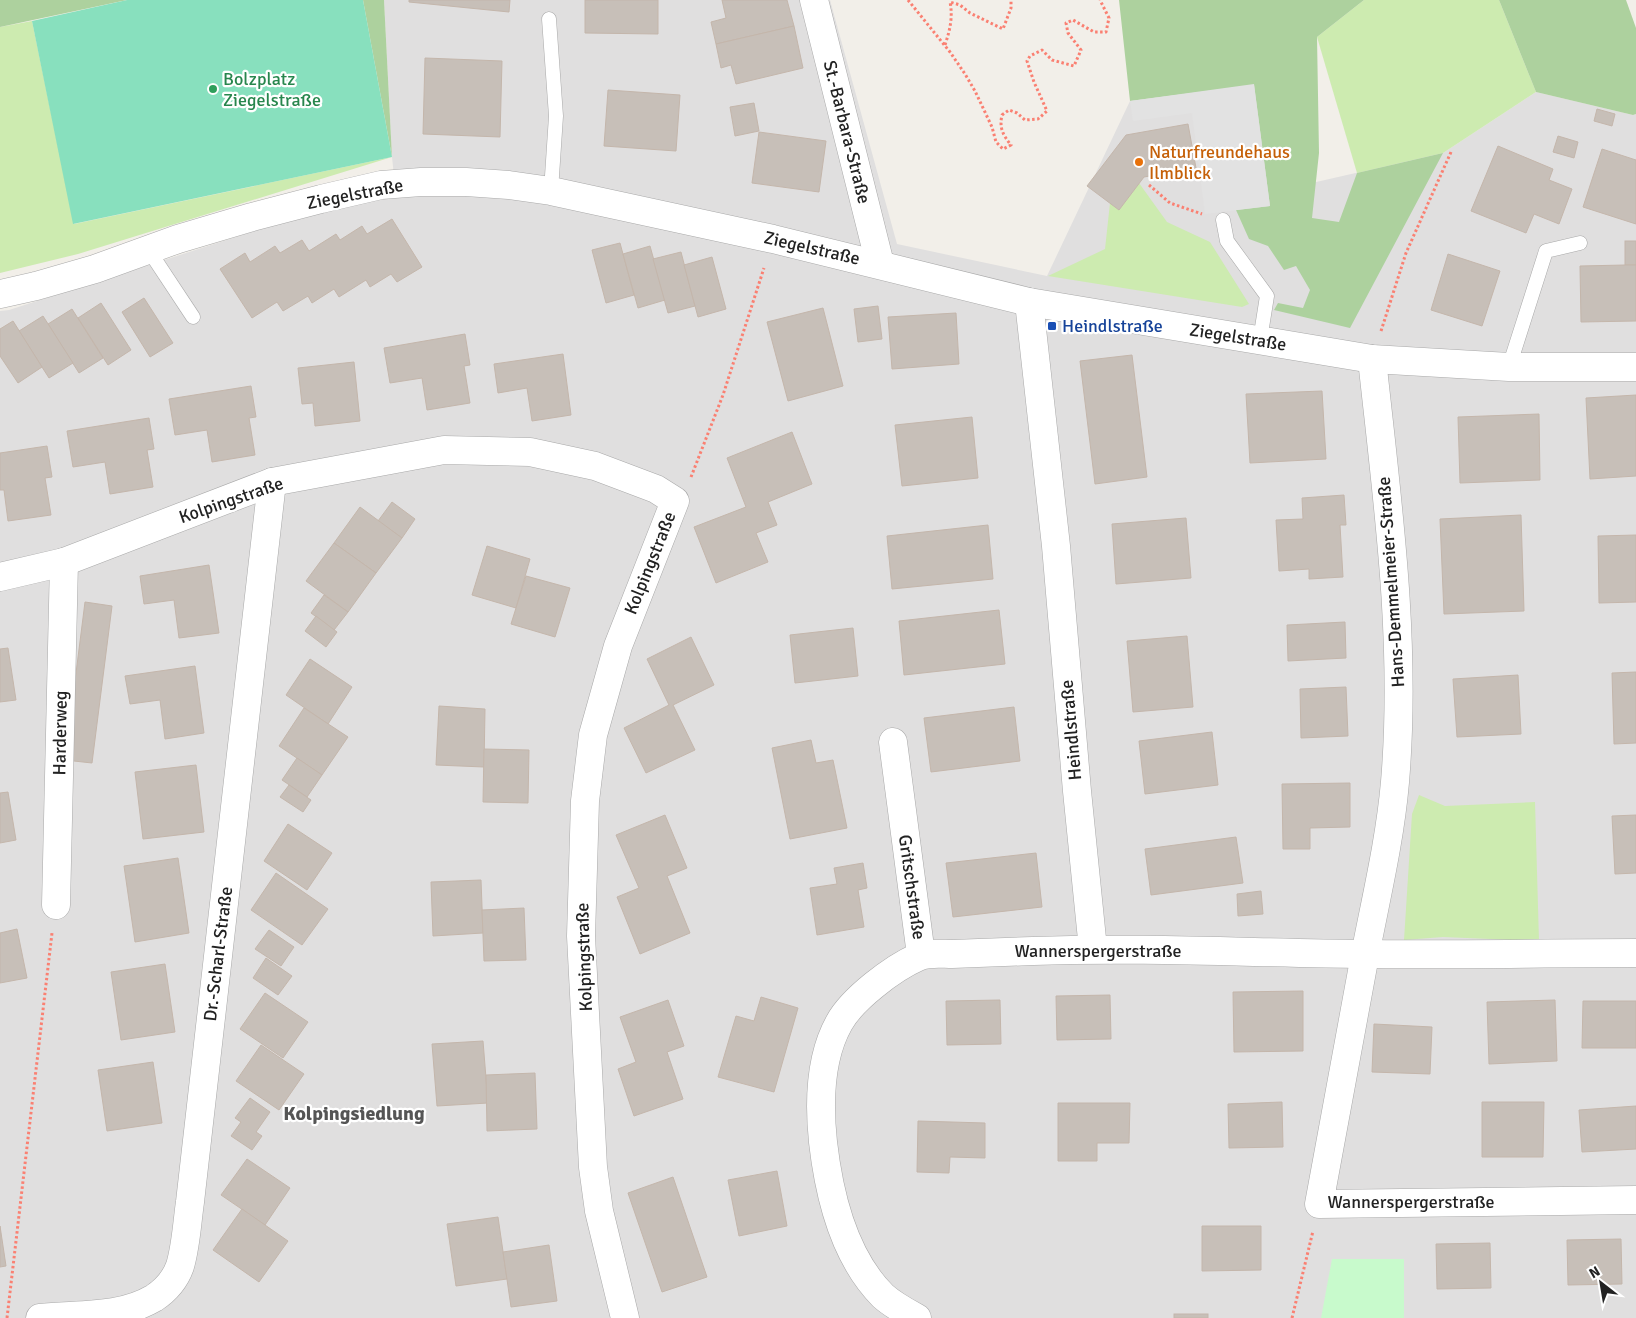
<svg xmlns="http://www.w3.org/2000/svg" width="1636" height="1318" font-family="Signika,sans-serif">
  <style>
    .residential { fill: #e0dfdf }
    .grass { fill: #cdebb0 }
    .forest { fill: #add19e }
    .park { fill: #c8facc }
    .pitch { fill: #88e0be }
    .parking { fill: #e2e2e2 }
    .building { fill: #c7bfb8; stroke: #c4b6ab }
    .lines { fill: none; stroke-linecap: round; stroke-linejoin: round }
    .lane-casing { stroke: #a9a9a9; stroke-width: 15 }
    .street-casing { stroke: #a9a9a9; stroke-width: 29 }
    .path { stroke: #fa8072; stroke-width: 3; stroke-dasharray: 2.5 2.5; stroke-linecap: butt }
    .lane { stroke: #fff; stroke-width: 14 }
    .street { stroke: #fff; stroke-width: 28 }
    .leisure-dot { fill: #2e9e5b; stroke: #fff; stroke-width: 2 }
    .food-dot { fill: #e8710a; stroke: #fff; stroke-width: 2 }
    .transit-dot { fill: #1a4fb4; stroke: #fff; stroke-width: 2 }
    .labels { text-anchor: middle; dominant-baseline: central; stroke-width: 4.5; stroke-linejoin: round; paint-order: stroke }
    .leisure-label { font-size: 18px; fill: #27864d; stroke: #fff; text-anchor: start }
    .street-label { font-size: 18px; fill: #222; stroke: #fff }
    .food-label { font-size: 18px; fill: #c56008; stroke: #fff; text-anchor: start }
    .transit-label { font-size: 18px; fill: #164399; stroke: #fff; text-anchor: start }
    .quarter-label { font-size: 20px; font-weight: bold; fill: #555; stroke: #fff }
  </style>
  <rect width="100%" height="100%" fill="#f2efe9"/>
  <polygon class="residential" points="384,0 830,0 897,244 1047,276 1130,101 1254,84 1290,188 1443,153 1536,92 1633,115 1636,114 1636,1318 0,1318 0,311 9,310 276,224 396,195 392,157"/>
  <g class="grass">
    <polygon points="1364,0 1499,0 1536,92 1443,153 1357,173 1317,37"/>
    <polygon points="32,21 74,224 392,157 78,254 0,273 0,27"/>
    <polygon points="1139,183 1167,222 1210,242 1249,304 1242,307 1048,276 1105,249 1110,203 1119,210"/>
    <polygon points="1419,795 1445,806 1535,802 1539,941 1443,937 1404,940 1412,814"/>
  </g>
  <g class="forest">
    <polygon points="0,0 127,0 0,27"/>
    <polygon points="363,0 384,0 392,157"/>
    <polygon points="1119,0 1364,0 1317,37 1319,153 1312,218 1339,222 1357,173 1443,153 1350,328 1274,310 1278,303 1303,308 1310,290 1296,266 1284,270 1268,246 1249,239 1236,210 1270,206 1254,85 1130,101"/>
    <polygon points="1499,0 1626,0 1636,28 1636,114 1633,115 1536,92"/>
  </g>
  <polygon class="park" points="1332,1259 1404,1259 1404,1318 1321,1318"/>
  <polygon class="pitch" points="127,0 363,0 392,157 73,224 32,21"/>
  <polygon class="parking" points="1254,84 1270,206 1205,214 1192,113 1133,121 1130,101"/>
  <g class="building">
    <polygon points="409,0 510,0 509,12 409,2"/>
    <polygon points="585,0 658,0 658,34 585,33"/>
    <polygon points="722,0 787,0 794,26 716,44 711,22 726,18"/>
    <polygon points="794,26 803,68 736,84 731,65 721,68 716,44"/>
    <polygon points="425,58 502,61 500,137 423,134"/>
    <polygon points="608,90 680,95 676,151 604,146"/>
    <polygon points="754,103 759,131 735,136 730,107"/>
    <polygon points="1597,109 1615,114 1612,126 1594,121"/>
    <polygon points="1188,124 1196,168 1144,177 1119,210 1087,186 1126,135"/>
    <polygon points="759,132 826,141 819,192 752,183"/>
    <polygon points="1558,136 1578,142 1574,158 1553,152"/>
    <polygon points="1498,146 1553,169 1549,180 1572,189 1559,224 1534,214 1526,233 1471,211"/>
    <polygon points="1602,149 1636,160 1636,224 1583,207"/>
    <polygon points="392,219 422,267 397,282 391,274 370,287 366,280 339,297 334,289 312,303 308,296 283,311 277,302 252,318 220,269 245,253 250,262 275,246 280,253 302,240 309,251 336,234 340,240 362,226 367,234"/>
    <rect x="1625" y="241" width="11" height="24"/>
    <polygon points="620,243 634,295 606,303 592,250"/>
    <polygon points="650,246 665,300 638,308 623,254"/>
    <polygon points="681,252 695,306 668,313 653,259"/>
    <polygon points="1448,254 1500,271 1482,326 1431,310"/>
    <polygon points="712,257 726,309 698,317 684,265"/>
    <polygon points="1625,265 1636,265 1636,321 1581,322 1580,266"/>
    <polygon points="144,298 173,343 150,357 122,312"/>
    <polygon points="101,303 131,350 108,365 78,318"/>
    <polygon points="878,306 882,339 858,342 854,309"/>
    <polygon points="823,308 843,386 788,401 767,322"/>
    <polygon points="72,309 103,358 79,373 48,324"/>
    <polygon points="956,313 959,364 892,369 888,317"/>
    <polygon points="43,316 73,363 49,378 19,331"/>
    <polygon points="13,321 42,367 18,383 0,356 0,329"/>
    <polygon points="465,334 470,365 464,366 470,403 427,410 422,378 390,383 384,348"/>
    <polygon points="563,354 571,415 532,421 527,388 498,393 494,364"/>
    <polygon points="1132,355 1147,477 1095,484 1080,361"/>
    <polygon points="354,362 360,421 315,426 313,403 302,404 298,368"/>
    <polygon points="251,386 256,417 249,418 255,455 212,462 207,430 175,435 169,399"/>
    <polygon points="1322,391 1326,459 1250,463 1246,394"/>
    <polygon points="1636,395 1636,476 1590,479 1586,398"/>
    <polygon points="1539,414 1540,480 1460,483 1458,417"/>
    <polygon points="972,417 978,478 902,486 895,425"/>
    <polygon points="149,418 154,449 147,450 153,487 110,494 105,462 73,467 67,431"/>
    <polygon points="792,432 812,484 768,502 777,525 756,533 768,562 716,583 694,527 746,507 727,458"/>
    <polygon points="47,446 52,477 45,478 51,515 8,521 4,490 0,490 0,453"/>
    <polygon points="1344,495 1346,525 1340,525 1343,577 1309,579 1309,569 1279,571 1276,520 1303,519 1302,498"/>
    <polygon points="392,502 415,519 402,538 378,521"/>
    <polygon points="360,507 402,538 376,573 334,543"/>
    <polygon points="1521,515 1524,611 1444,614 1440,519"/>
    <polygon points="1186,518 1191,578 1116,584 1112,524"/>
    <polygon points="988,525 993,579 892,589 887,536"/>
    <polygon points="1636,535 1636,602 1599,603 1598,536"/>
    <polygon points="334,543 376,573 348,612 306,581"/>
    <polygon points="487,546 530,559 516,608 472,595"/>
    <polygon points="209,565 219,633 179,638 174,600 144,604 140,576"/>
    <polygon points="526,576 570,588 555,637 511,624"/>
    <polygon points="324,595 348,612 334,630 311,613"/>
    <polygon points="85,602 112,606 92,763 65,760"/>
    <polygon points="999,610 1005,664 904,675 899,621"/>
    <polygon points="316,616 337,632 326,647 305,631"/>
    <polygon points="1345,622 1346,658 1288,661 1287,625"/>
    <polygon points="853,628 858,676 795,683 790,635"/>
    <polygon points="1187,636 1193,707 1133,712 1127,641"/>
    <polygon points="691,637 714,685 673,705 695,750 646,773 624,728 669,705 647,659"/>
    <polygon points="8,648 16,700 0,702 0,649"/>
    <polygon points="310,659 352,687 328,724 286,695"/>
    <polygon points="195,666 204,733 165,739 160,700 130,704 125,676"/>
    <polygon points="1636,672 1636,743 1614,744 1612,673"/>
    <polygon points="1518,675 1521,734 1457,737 1453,679"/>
    <polygon points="1346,687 1348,736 1301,738 1300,689"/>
    <polygon points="439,706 485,709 484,767 436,765"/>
    <polygon points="1014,707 1020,761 931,772 924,718"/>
    <polygon points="304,708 348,737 322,775 279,746"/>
    <polygon points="1212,732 1218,785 1145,794 1139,741"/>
    <polygon points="811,740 816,763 833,760 847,828 790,839 772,748"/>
    <polygon points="484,749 529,750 528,803 483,802"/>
    <polygon points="297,758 322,775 307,797 282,780"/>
    <polygon points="196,765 204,832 143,839 135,772"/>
    <polygon points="1350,783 1350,827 1310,828 1310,849 1283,849 1282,784"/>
    <polygon points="289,785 311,800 303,812 280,797"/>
    <polygon points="8,792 16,840 0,843 0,793"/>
    <polygon points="665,815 687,868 667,876 690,933 640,954 617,897 639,888 616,835"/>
    <polygon points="1636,815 1636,873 1615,874 1612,816"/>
    <polygon points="288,824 332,853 307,890 264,861"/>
    <polygon points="1236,837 1243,883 1151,895 1145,849"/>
    <polygon points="1036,853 1042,907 953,917 946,863"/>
    <polygon points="178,858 189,933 135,942 124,866"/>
    <polygon points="863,863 867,888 858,890 864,927 817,935 810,888 837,884 834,868"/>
    <polygon points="276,873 328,909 302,945 251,910"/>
    <polygon points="481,880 483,933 433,936 431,882"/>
    <polygon points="1261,891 1263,914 1238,916 1237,894"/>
    <polygon points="524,908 526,960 484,961 482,910"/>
    <polygon points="17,929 27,978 0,983 0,933"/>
    <polygon points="269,930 294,947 281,966 255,949"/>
    <polygon points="266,958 292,976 278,995 253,978"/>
    <polygon points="165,964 175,1032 121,1040 111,972"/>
    <polygon points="1303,991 1303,1051 1234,1052 1233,992"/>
    <polygon points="265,993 308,1022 283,1058 240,1029"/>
    <polygon points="1110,995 1111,1039 1057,1040 1056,996"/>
    <polygon points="761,997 798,1008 774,1092 718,1077 736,1016 754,1021"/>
    <polygon points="668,1000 684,1046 667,1052 683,1099 634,1116 618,1069 636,1062 620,1017"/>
    <polygon points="1000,1000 1001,1044 947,1045 946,1001"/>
    <polygon points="1555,1000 1557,1061 1489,1064 1487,1002"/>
    <polygon points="1583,1001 1636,1001 1636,1048 1582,1048"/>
    <polygon points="1374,1024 1432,1027 1430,1074 1372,1072"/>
    <polygon points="483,1041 488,1103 437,1106 432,1044"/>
    <polygon points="261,1045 304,1074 279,1110 236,1081"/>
    <polygon points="153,1062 162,1123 107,1131 98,1070"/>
    <polygon points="535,1073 537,1129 487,1131 486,1075"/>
    <polygon points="250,1098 270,1112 256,1132 262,1136 252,1150 231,1136 241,1122 235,1118"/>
    <polygon points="1282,1102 1283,1147 1229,1148 1228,1104"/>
    <polygon points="1482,1102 1544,1102 1543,1157 1482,1157"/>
    <polygon points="1058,1103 1130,1103 1129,1143 1097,1143 1097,1161 1058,1161"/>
    <polygon points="1636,1106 1636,1149 1582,1152 1579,1110"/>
    <polygon points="918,1121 985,1123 985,1158 950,1157 949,1173 917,1172"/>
    <polygon points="247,1159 290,1188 265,1225 221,1195"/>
    <polygon points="777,1171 787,1226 739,1236 728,1180"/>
    <polygon points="673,1177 707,1277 662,1292 628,1193"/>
    <polygon points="242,1209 288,1241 259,1282 213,1250"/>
    <polygon points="498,1217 507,1279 456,1286 447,1224"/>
    <polygon points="0,1226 6,1266 0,1267"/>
    <polygon points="1202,1226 1261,1226 1261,1270 1202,1271"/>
    <polygon points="1621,1239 1622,1284 1568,1285 1567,1240"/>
    <polygon points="1490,1243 1491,1288 1437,1289 1436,1244"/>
    <polygon points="549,1245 557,1301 511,1307 503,1252"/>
    <rect x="1174" y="1314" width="34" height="4"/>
  </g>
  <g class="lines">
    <g class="lane-casing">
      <g id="lane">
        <polyline points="549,19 556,116 551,191"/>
        <polyline points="1223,220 1227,241 1267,296 1260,340"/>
        <polyline points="148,249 193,317"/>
        <polyline points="1509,367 1546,251 1580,243"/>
      </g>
    </g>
    <g class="street-casing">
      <g id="street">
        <polyline points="814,0 880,264"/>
        <polyline points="0,294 36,286 95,269 178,239 252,217 321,199 381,185 421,182 466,182 509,185 551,191 773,239 1029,302 1372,359 1509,367 1636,367"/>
        <polyline points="1029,302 1056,546 1077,791 1093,949"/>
        <path d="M1372,359c15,140 35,281 23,423 -5,58 -19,116 -30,173 -16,83 -31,166 -46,249l317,-4"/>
        <polyline points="0,577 64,562 272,482 444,450 530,452 595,466 656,489 675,501 618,646 593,735 585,801 581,936 593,1167 599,1211 625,1318"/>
        <polyline points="893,742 921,955"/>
        <polyline points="56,905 64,562"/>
        <path d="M40,1318c40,-4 80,0 114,-20 12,-8 21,-18 26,-32 6,-20 7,-43 10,-64l82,-720"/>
        <path d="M917,1318c-11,-6 -24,-13 -34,-22 -39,-39 -54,-101 -60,-154 -4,-38 -3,-85 16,-119 13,-24 54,-55 79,-66 10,-5 24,-3 34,-3 27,-1 54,-2 81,-3 110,-4 221,2 331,3 90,1 181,-1 272,-1"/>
      </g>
    </g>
    <g class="path">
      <path d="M908,0l42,52 15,22 10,17 17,36 4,15 7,7 8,-4c-8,-10 -12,-17 -9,-30l7,-5 8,3 8,7 13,-1 9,-8 -13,-29 -7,-21 3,-5 12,-6 10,10 22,6 7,-16 -13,-17 -2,-10 7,-3 21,12h12l3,-14 -9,-18"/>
      <path d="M945,45c5,-15 8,-28 5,-43l10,3 10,8 33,16 8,-21v-8"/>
      <polyline points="1149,185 1170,203 1202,214"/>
      <polyline points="1381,331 1406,253 1451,152"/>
      <polyline points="691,477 723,395 764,268"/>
      <polyline points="7,1318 52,933"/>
      <polyline points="1292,1318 1313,1231"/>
    </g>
    <use href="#lane" class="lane"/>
    <use href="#street" class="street"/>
  </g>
  <circle class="leisure-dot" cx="213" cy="89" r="5"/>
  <circle class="food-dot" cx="1139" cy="162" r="5"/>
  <rect class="transit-dot" x="1047" y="321" width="10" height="10" rx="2.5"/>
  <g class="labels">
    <g class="leisure-label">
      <text x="223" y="79">Bolzplatz<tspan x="223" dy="21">Ziegelstraße</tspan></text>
    </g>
    <g class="street-label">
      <text transform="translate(847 132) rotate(76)">St.-Barbara-Straße</text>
      <text transform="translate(355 194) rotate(-11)">Ziegelstraße</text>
      <text transform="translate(812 248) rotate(13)">Ziegelstraße</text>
      <text transform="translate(1238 337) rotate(9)">Ziegelstraße</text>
      <text transform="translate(231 500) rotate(-19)">Kolpingstraße</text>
      <text transform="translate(650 563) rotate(-68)">Kolpingstraße</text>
      <text transform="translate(1391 582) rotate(-94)">Hans-Demmelmeier-Straße</text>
      <text transform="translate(1071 730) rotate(-95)">Heindlstraße</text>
      <text transform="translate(60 733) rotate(-89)">Harderweg</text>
      <text transform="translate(912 887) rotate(82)">Gritschstraße</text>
      <text x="1098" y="951">Wannerspergerstraße</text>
      <text transform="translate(218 954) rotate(-83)">Dr.-Scharl-Straße</text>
      <text transform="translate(584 957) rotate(-92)">Kolpingstraße</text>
      <text x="1411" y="1202">Wannerspergerstraße</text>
    </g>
    <g class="food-label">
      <text x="1149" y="152">Naturfreundehaus<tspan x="1149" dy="21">Ilmblick</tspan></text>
    </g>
    <g class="transit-label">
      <text x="1062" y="326">Heindlstraße</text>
    </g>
    <g class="quarter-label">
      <text x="354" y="1113">Kolpingsiedlung</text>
    </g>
  </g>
  <g transform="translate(1601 1283) rotate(329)" stroke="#ffffff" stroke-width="4" paint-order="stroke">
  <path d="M0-4L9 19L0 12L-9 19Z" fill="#222222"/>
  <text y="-8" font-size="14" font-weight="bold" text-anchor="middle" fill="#222222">N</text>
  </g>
</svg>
